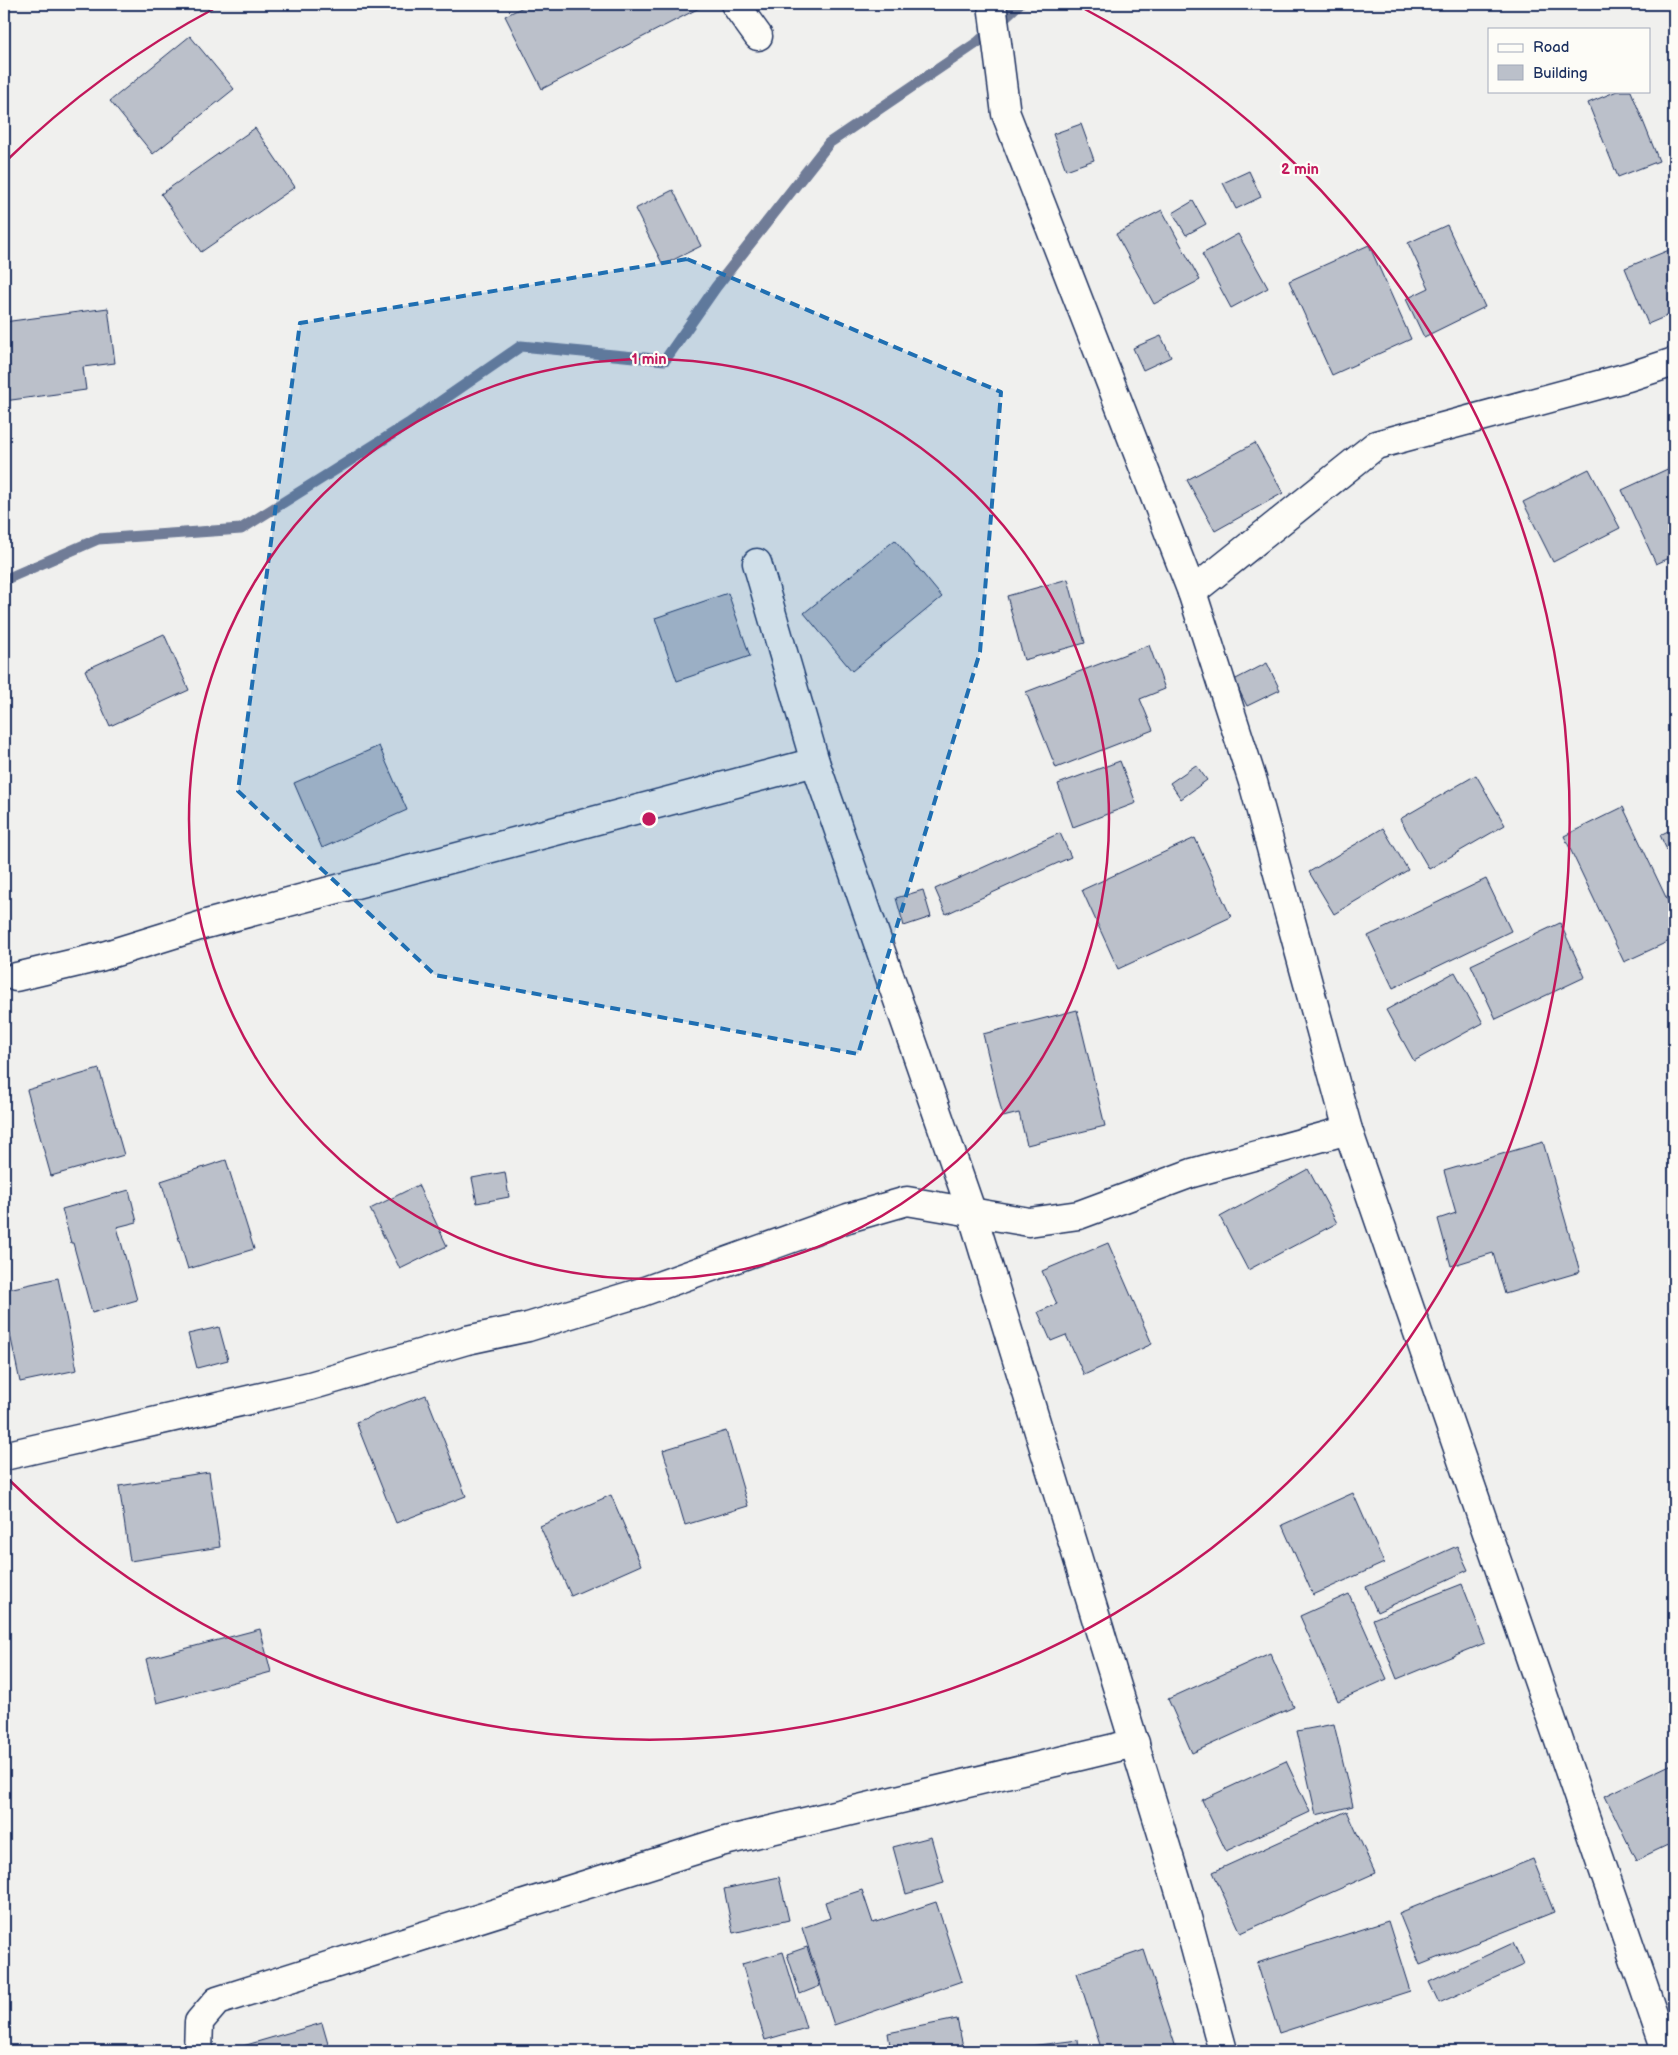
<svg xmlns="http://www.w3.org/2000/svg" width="1678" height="2055" font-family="'Balsamiq Sans',sans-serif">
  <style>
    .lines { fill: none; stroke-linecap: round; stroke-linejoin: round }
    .stream { stroke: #6f7b97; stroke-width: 11 }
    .building { fill: #bbc0ca; stroke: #1b2f5e }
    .minor-casing { stroke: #1b2f5e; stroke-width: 31 }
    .minor { stroke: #fdfcf7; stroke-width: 28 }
    .marked { fill: #1f6fb2; fill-opacity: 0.2; stroke: #1f6fb2; stroke-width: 4; stroke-dasharray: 10 6; stroke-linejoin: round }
    .ring { fill: none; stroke: #c2185b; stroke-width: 2.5 }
    .centre { fill: #c2185b; stroke: #fdfcf7; stroke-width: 2.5 }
    .ring-label { font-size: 15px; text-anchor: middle; font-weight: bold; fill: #c2185b; stroke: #fdfcf7; stroke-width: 4.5; stroke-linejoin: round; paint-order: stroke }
  </style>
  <rect width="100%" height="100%" fill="#f0f0ee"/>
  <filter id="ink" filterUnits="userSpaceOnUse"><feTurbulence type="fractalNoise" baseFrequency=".02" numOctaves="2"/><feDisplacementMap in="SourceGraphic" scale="10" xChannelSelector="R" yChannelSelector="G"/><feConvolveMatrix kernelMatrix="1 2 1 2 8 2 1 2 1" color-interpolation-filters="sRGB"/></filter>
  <g filter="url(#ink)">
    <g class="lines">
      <polyline class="stream" points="4,580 98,539 241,529 408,424 521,346 665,360 716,287 829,143 978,42 1019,4"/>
    </g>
    <g class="building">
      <polygon points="529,4 707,4 542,89 505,16"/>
      <polygon points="190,36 234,89 153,154 110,101"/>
      <polygon points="1674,80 1674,98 1670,81"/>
      <polygon points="1617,91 1631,91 1659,161 1618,177 1588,103"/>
      <polygon points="1081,124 1094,160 1066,170 1053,134"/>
      <polygon points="255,128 295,187 201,252 161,194"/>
      <polygon points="1249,171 1261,197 1236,209 1223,183"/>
      <polygon points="673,190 701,246 663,265 635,209"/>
      <polygon points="1193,201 1206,224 1186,235 1173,213"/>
      <polygon points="1162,210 1200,280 1154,304 1116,234"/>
      <polygon points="1447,225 1485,307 1424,337 1406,299 1429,288 1408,243"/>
      <polygon points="1238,234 1268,288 1231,308 1202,254"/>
      <polygon points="1369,245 1411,339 1332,375 1289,281"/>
      <polygon points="1674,248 1674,313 1648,324 1625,268"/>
      <polygon points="108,308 115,363 83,367 86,390 4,401 4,322"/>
      <polygon points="1161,336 1171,357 1143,370 1133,348"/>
      <polygon points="1255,443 1283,493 1215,531 1187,480"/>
      <polygon points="1674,466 1674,556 1656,564 1622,490"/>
      <polygon points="1589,469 1620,528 1553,562 1523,502"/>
      <polygon points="895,540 942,597 852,671 804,613"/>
      <polygon points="1068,579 1085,643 1024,660 1007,596"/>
      <polygon points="728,593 750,656 677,681 655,618"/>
      <polygon points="164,634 189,690 110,726 85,670"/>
      <polygon points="1149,645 1165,689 1140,699 1153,730 1056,768 1026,692"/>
      <polygon points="1267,663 1280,690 1247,706 1234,680"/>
      <polygon points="379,746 407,810 322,848 294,783"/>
      <polygon points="1120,761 1136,803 1073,827 1058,784"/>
      <polygon points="1196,765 1207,780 1181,799 1170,783"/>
      <polygon points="1476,775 1505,825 1429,869 1400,819"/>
      <polygon points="1623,807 1674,914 1674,939 1624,962 1564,836"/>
      <polygon points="1383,828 1408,870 1334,914 1309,872"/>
      <polygon points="1674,828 1674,865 1660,835"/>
      <polygon points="1060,833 1071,857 946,914 935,889"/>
      <polygon points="1195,838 1231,917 1118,969 1082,890"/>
      <polygon points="1486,879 1511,931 1393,988 1368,936"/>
      <polygon points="923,890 931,917 904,926 896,898"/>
      <polygon points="1560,923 1585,977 1496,1019 1471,965"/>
      <polygon points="1455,972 1483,1023 1414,1061 1386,1010"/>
      <polygon points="1077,1010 1105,1126 1027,1145 1019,1113 1003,1117 983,1034"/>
      <polygon points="99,1069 124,1155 51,1176 27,1090"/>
      <polygon points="1543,1142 1580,1272 1505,1294 1493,1253 1451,1266 1438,1219 1456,1213 1444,1171"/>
      <polygon points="226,1160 254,1249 188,1269 161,1181"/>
      <polygon points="1308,1169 1337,1223 1248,1270 1220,1217"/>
      <polygon points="505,1172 509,1197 477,1203 472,1178"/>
      <polygon points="418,1185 447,1246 400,1269 370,1209"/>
      <polygon points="129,1190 137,1222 117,1227 137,1300 92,1313 73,1243 71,1243 62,1209"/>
      <polygon points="1108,1243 1152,1344 1084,1375 1066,1335 1051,1341 1038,1312 1057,1304 1042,1271"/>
      <polygon points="58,1278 77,1370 20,1382 4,1305 4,1290"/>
      <polygon points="219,1327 228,1360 197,1368 188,1334"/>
      <polygon points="426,1395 466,1496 396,1523 356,1422"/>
      <polygon points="726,1431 748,1506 685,1525 663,1450"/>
      <polygon points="209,1472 220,1547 130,1561 119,1486"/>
      <polygon points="1353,1493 1384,1563 1313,1595 1282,1525"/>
      <polygon points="611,1495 641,1565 571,1596 540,1526"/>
      <polygon points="1457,1546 1468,1570 1377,1612 1366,1587"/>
      <polygon points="1462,1584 1485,1643 1397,1679 1373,1619"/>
      <polygon points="1349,1594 1387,1679 1338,1701 1300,1616"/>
      <polygon points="260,1629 271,1672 157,1703 146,1659"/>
      <polygon points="1270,1653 1294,1707 1192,1753 1168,1699"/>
      <polygon points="1334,1724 1353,1806 1316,1815 1297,1731"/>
      <polygon points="1286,1761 1310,1812 1226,1851 1202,1800"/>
      <polygon points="1674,1763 1674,1842 1636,1860 1605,1796"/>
      <polygon points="1347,1811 1375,1873 1241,1933 1213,1872"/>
      <polygon points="931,1837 944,1883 906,1894 893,1847"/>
      <polygon points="1533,1859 1554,1912 1420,1965 1399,1913"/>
      <polygon points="779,1877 789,1920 733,1933 724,1889"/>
      <polygon points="862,1890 873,1923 936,1902 962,1981 834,2025 802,1928 830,1918 825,1902"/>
      <polygon points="1388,1921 1410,1991 1279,2033 1257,1963"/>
      <polygon points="1513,1943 1523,1965 1439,2003 1429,1982"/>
      <polygon points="807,1947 820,1986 800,1994 787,1954"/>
      <polygon points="1144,1950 1177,2051 1102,2051 1077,1973"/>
      <polygon points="783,1952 806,2028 765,2040 742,1964"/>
      <polygon points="957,2019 964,2051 891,2051 888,2033"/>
      <polygon points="322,2023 330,2051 244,2051 243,2046"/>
      <polygon points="1078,2040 1079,2051 1015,2051 1014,2048"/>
    </g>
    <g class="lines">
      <g class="minor-casing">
        <g id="minor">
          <polyline points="735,4 758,36"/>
          <polyline points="992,4 1006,114 1192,592 1253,782 1348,1130 1666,2051"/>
          <polyline points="757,563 815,762 972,1213 1182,1899 1223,2051"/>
          <polyline points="1192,592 1376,445 1628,377 1674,362"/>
          <polyline points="16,977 100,957 206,924 815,762"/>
          <polyline points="4,1456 310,1386 467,1340 528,1327 639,1293 848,1218 907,1201 1029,1222 1079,1215 1192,1173 1348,1130"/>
          <polyline points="198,2051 199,2022 217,2001 721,1842 1135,1743"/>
        </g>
      </g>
      <use href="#minor" class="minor"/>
    </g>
  </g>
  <path class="marked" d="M687,259l314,133 -21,260 -122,402 -423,-79 -197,-184 62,-468z"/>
  <g class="ring">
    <circle cx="649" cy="819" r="460"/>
    <path d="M4 163A920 920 0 0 1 217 7M1081 7A920 920 0 1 1 4 1475"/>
  </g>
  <circle cx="649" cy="819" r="8" class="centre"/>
  <g class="ring-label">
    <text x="1300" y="174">2 min</text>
    <text x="649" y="364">1 min</text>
  </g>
  <rect width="1678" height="2055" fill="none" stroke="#fdfcf7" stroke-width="20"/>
  <rect x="10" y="10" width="1658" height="2035" fill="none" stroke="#1b2f5e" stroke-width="2" filter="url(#ink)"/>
  <rect x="1488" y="28" width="162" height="65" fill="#fdfcf7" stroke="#a3aaba"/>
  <rect x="1498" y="44" width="25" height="8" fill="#fdfcf7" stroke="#a3aaba"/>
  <text x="1533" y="52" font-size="15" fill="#1b2f5e">Road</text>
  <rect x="1498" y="65" width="25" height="15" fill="#bbc0ca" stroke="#a3aaba"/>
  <text x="1533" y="78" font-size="15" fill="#1b2f5e">Building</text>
</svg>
